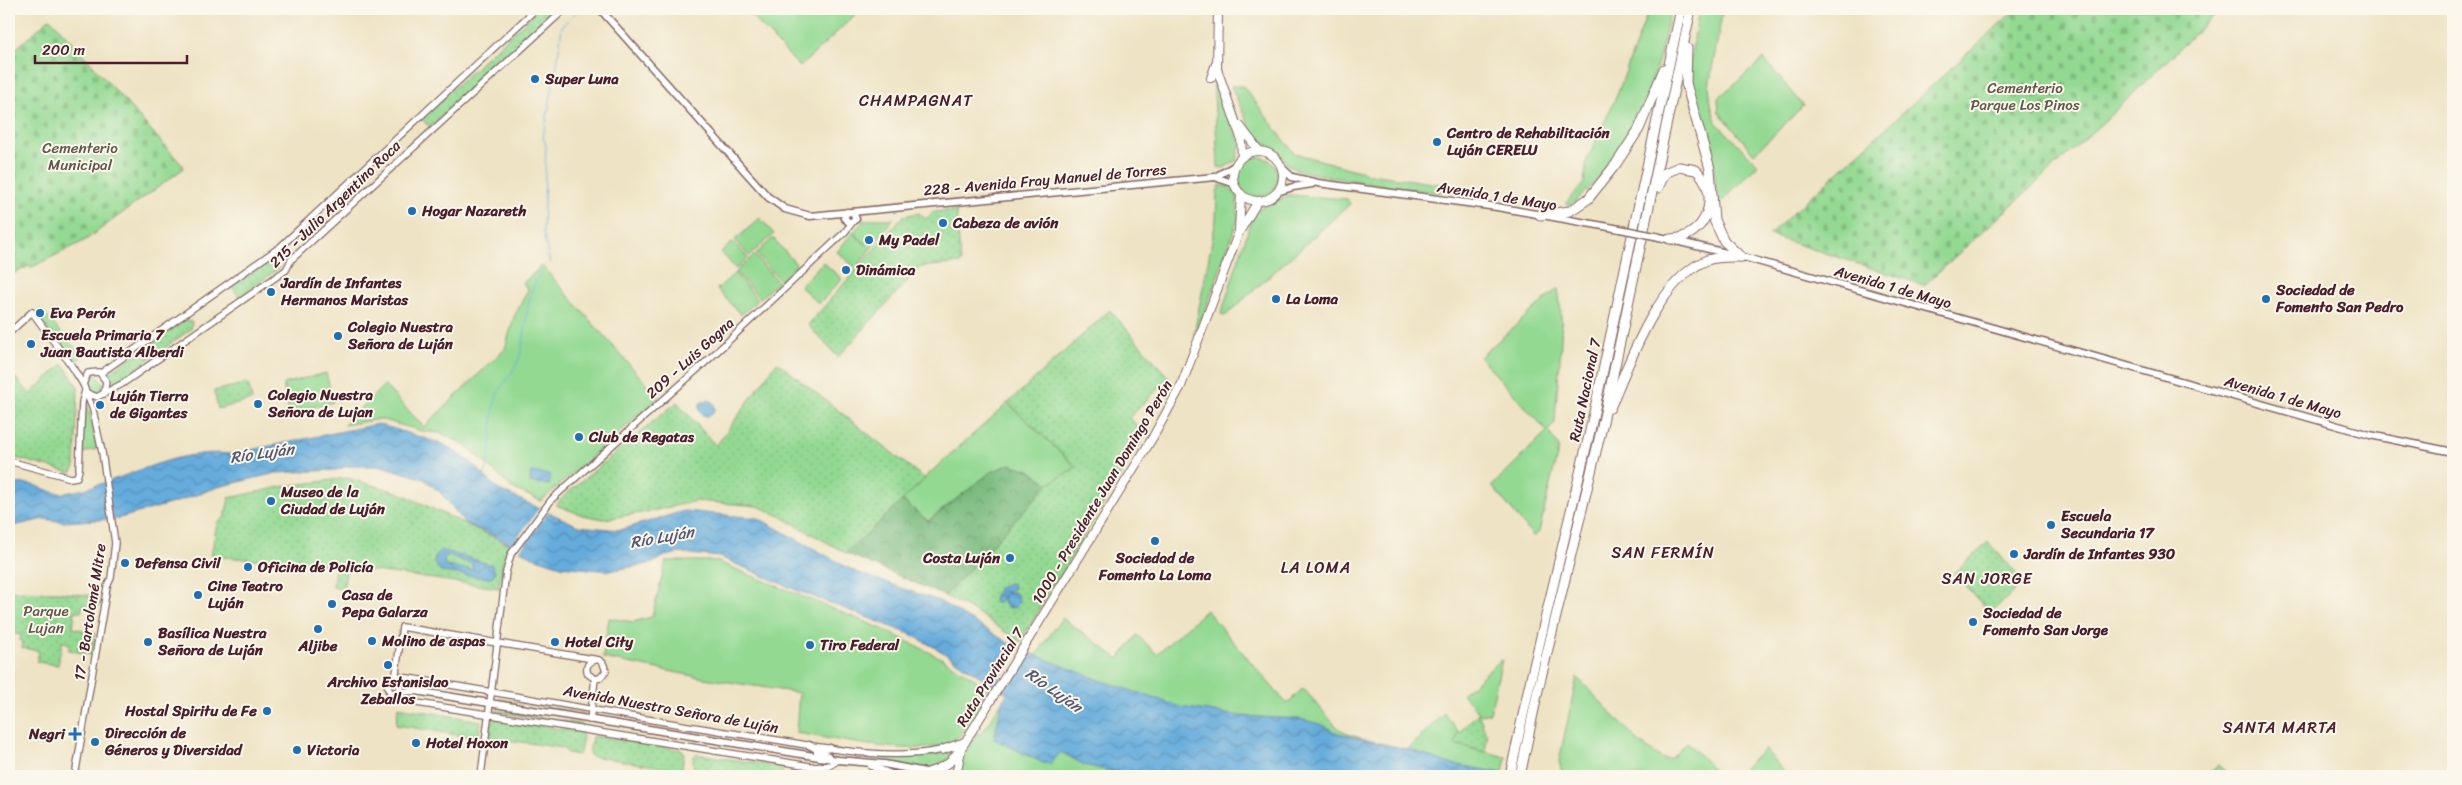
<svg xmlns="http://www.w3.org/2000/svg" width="2462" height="785" font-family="Sriracha,sans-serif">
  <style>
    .grass { fill: #93d992; stroke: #6e7c5e }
    .forest { fill: url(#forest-crowns); stroke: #606c54 }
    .cemetery { fill: url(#cemetery-stones); stroke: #6e7c5e }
    .park { fill: url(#park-dots); stroke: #6e7c5e }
    .water { fill: url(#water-waves); stroke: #586684; fill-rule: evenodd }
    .pier { fill: #eee3c4 }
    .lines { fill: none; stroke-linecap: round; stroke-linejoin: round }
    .stream { stroke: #65acdc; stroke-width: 1 }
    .tertiary-casing { stroke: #836461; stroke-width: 8 }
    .secondary-casing { stroke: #836461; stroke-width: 9 }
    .primary-casing { stroke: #836461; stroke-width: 10 }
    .motorway-casing { stroke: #836461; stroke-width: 11 }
    .tertiary { stroke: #fff; stroke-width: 5.5 }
    .secondary { stroke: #fff; stroke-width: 6 }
    .primary { stroke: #fff; stroke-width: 8 }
    .motorway { stroke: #fff; stroke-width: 9 }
    .secondary-bridge-casing { stroke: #836461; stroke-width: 9; stroke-linecap: butt }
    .secondary-bridge { stroke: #fff; stroke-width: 6 }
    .poi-dot { fill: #1f6fb2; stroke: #fbf7ec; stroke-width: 2 }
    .labels { text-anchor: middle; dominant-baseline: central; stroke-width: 4; stroke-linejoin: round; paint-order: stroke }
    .poi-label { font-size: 15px; font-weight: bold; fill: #4a1f2b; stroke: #fbf7ec; text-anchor: start }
    .park-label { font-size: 15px; fill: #60574a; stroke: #fbf7ec }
    .street-label { font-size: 15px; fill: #4a1f2b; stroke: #fbf7ec }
    .neighbourhood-label { font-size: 16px; letter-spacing: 1px; fill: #4a1f2b; stroke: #fbf7ec }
    .water-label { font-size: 16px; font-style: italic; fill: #555772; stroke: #fbf7ec }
  </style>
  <defs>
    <pattern id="forest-crowns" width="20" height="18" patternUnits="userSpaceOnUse" patternTransform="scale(1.25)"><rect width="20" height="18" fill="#76b97c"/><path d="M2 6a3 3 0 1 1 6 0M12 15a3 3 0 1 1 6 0" fill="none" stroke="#639666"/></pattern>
    <pattern id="cemetery-stones" width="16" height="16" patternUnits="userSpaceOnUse" patternTransform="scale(1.25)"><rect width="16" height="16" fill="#93d992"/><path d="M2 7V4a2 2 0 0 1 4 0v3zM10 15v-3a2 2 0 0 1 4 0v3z" fill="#80ba7e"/></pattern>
    <pattern id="park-dots" width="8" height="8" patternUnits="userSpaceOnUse" patternTransform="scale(1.25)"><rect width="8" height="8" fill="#93d992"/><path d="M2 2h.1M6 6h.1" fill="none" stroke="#80ba7e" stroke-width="1.8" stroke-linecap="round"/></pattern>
    <pattern id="water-waves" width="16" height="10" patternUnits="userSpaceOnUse" patternTransform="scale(1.25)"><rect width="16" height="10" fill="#65acdc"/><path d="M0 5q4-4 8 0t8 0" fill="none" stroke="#558bb3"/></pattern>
  </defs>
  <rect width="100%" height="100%" fill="#fbf7ec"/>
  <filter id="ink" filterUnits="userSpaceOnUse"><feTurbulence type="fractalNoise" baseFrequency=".02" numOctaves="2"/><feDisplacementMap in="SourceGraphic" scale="10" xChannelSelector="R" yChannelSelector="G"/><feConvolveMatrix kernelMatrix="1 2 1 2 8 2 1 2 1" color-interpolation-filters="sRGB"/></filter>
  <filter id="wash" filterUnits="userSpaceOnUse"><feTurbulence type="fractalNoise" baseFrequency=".0096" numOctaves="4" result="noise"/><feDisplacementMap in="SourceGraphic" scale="20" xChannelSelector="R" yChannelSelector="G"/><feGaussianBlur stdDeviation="1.12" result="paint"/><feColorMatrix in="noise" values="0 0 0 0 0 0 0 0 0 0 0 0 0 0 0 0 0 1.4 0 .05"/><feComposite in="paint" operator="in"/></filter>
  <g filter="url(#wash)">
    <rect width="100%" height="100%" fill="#eee3c4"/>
    <g class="grass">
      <polygon points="745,9 861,9 800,67"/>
      <path d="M1649,9h22c-5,22 -10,45 -17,67 -14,44 -47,102 -85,130l-3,-3 18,-20 3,-23 30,-65z"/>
      <polygon points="1699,9 1723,9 1709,86 1711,104 1716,122 1758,165 1719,204 1711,155 1692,100 1689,67"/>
      <polygon points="1764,59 1803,106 1754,154 1719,112 1718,98"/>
      <polygon points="1213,77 1240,144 1237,160 1223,168 1218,167 1218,163"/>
      <polygon points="1231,86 1243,86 1294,153 1370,174 1445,185 1440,193 1328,177 1294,169 1287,164 1284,158 1275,150 1253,134"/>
      <circle cx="1258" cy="177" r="20"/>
      <polygon points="1220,185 1229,187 1237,196 1238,219 1196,336 1194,334 1216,220 1217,193"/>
      <polygon points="1289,195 1347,199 1350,204 1225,316 1221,314 1252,218 1256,210"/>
      <polygon points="760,218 774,234 749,256 735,240"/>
      <polygon points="873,219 893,219 856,268 837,252 852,233 867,245 853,232 864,221"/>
      <polygon points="773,238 797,265 780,280 756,254"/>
      <polygon points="733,242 748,258 736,269 721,252"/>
      <polygon points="754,255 778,282 760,298 736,272"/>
      <polygon points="823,262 842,279 819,304 800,286"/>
      <polygon points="542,266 659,398 541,501 512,488 467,446 441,433 422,431 380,419 344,425 384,385 424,427 505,349 514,317 528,290 523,283"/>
      <polygon points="735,273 758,300 741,315 717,289"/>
      <path d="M1558,288c8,46 -1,89 -3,135l-7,8 11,16 -20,85 -5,5 -42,-51 55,-55 -67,-74z"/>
      <polygon points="326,373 333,402 289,413 283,384"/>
      <polygon points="95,374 104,384 101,390 96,392 85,383 86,377"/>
      <polygon points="84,402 87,402 97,449 82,453"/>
      <polygon points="1008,403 1076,467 1049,484 1029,470 991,472 928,521 901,499"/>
      <path d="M666,561h50l164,67 61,30 50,31c-10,17 -19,38 -35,50 -29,22 -124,-1 -160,-6l3,-40 -95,-15 -101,-20 6,-40 24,4 19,-5z"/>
      <polygon points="1206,610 1287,704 1303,688 1335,725 1345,733 1406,752 1444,713 1459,732 1455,744 1506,757 1502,776 1211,719 1028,667 1062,618 1119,659 1137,635 1157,654"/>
      <polygon points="1502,659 1490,713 1481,715 1462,694"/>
      <polygon points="1577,677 1640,743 1663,759 1671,759 1687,742 1720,776 1563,776 1559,761"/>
      <path d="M1006,696l20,18 337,62h-403c-1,-16 9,-30 17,-43l4,1z"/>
      <polygon points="499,699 585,713 585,714"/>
      <polygon points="496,710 582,724 582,726 496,712"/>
      <path d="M958,748l-8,11 -10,7 -19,3 -91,-20c43,7 85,15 128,-1z"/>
      <polygon points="1765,749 1787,776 1735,776 1737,775"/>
      <polygon points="2218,765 2230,776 2205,776"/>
    </g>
    <polygon class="forest" points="1010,464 1029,470 1049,484 945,596 846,553 901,499 928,521 991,472"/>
    <g class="cemetery">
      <polygon points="2016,9 2220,9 2113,113 1924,285 1769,235"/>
      <polygon points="49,19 51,19 183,166 183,169 84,241 30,268 29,266 12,274 9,270 9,55"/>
    </g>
    <g class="park">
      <polygon points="539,9 558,9 432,125 427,125 423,120 425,114"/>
      <polygon points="956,210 961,263 920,267 838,357 808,325 903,216 919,213 926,219 933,212"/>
      <polygon points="273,259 279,268 239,297 232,287"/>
      <polygon points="40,309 78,352 81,357 77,362 72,363 37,315"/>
      <polygon points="1110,310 1169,378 1129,418 1146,433 1020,642 979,614 945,596 1049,484 1076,467 1008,403"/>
      <polygon points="185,320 192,322 191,329 111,386 106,375"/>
      <polygon points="777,362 925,479 846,553 782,517 758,506 696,501 652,511 604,519 582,515 556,505 565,495 677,402 716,446"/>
      <polygon points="63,364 78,387 75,467 71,473 9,456 9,417 14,400 9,394 9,371 30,394"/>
      <polygon points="248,383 252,400 218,409 214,391"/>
      <polygon points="347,478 397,492 508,544 502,566 499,588 347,567 343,589 333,587 335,566 211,556 217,523 225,517 229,498 280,487"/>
      <polygon points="1988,542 2024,582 1990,613 1954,573"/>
      <polygon points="9,591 56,592 96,596 100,601 99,607 83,605 81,612 75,611 73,628 95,633 92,655 69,650 69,643 62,642 58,665 37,662 39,651 22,648 23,642 20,641 21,635 10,633 9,639"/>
      <polygon points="398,707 481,721 478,738 396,725"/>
      <polygon points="1478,713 1487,736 1485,752 1455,744 1459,732"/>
      <polygon points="495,719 581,732 583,736 580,753 578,755 567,753 563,748 493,738 492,741 490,741 491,722"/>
      <polygon points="595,736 682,750 684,752 682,768 679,770 591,756 589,754 592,737"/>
      <polygon points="697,754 782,767 782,776 710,776 694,773 693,757"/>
      <polygon points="795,767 847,774 893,776 791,776 792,768"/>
    </g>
    <g class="water">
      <circle cx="707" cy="408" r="8"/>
      <path d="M378,424l65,20 28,18 28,28 80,36 41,4 64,-19 74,7 98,54 83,29 78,47 80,31 84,28 59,9 60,3 23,6 12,7 17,5 59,13 36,13 73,13h-387l-49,-11 -23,-13 -11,12 -7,-1 -49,-24 8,-37 5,-8 -66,-43 -31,-17 -114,-44 -76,-33 -40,-4 -15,3 -12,7 -44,8 -48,-5 -28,-9 -30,-17 -38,-17 -23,-29 -18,-15 -42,-13h-35l-11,4 -60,3 -58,14 -41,15 -61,17 -53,3 -19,-3 -35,8v-43c6,0 13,-1 19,0 12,1 25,11 37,9 56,-9 107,-46 166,-39z"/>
      <polygon points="531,472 551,475 549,485 530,482"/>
      <path d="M442,550l50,15 3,6 -1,4 -5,3 -48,-6 -7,-10 1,-6zM447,555l25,9 1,6 -28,-4 -1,-6z"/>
      <polygon points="1008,583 1013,584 1014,588 1005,593 999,603 995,603 994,599 998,589"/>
      <circle cx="1011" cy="600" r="8"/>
    </g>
    <g class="pier">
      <polygon points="540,507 549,511 519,551 511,547"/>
      <polygon points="1020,646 1029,649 1002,693 994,688"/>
    </g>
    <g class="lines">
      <g class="stream">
        <polyline points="550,263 543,232 546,145 543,137 557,65 562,26 579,9"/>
        <path d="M484,477c10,-23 6,-51 11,-76 3,-14 18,-26 23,-40 11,-27 4,-65 24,-89"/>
      </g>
    </g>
  </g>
  <g filter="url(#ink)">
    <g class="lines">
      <g class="tertiary-casing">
        <g id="tertiary">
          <polyline points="9,333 32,312 71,365 83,384 93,410 102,452 115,543 111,578 107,587 75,776"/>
          <polyline points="101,373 280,247 536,9"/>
          <polyline points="83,384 88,373 99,372 106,381 104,394"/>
          <polyline points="87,393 97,397 122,384 286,270 291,260 565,9"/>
          <polyline points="9,461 71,478 77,477 79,470 82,402 85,391"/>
          <path d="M395,676c122,19 242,43 363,61 59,9 125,25 184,13"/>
          <path d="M395,681l7,-54 197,33 4,3 3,8 -6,7 -5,1 -7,-5c-3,-7 0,-12 7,-14"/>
          <polyline points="392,693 392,699 816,767 830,765 838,760"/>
          <polyline points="590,720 595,679"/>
          <polyline points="481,776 506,572 511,554 552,499 708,360 844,233 852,223"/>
        </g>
      </g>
      <g class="secondary-casing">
        <g id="secondary">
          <polyline points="600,9 768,197 785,209 810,216 1215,177 1236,165"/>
          <polyline points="1281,167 1292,177 1318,183 1497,207 1620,229"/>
          <polyline points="1215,177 1235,184"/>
          <polyline points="1277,192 1293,187 1312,184"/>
          <polyline points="847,212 844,218 850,223 856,219 853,212"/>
          <polyline points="1655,236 1747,258 2370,435 2453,452"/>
          <circle cx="394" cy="687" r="6"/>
          <polyline points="398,692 416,691 838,760 884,764 925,772"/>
          <polyline points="809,745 828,756"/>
          <polyline points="817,752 830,748"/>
          <polyline points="871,766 896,776"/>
        </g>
      </g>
      <g class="primary-casing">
        <g id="primary">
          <polyline points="1218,9 1217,69 1241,138 1242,157"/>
          <polyline points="1211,78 1216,64"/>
          <polyline points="1240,126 1259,151"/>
          <circle cx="1258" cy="176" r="25"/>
          <polyline points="1239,230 1241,194"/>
          <polyline points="942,750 965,742"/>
          <polyline points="935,770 949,763 962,747 1153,437 1181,386 1238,234 1258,201"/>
          <polyline points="918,776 935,770 950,776"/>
          <polyline points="956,776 961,749"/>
        </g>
      </g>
      <g class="motorway-casing">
        <g id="motorway">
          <polyline points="1687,48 1686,83 1710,169 1714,220 1724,241 1741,257"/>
          <path d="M1658,188l7,-15 14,-6 17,3c26,23 11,69 -26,69"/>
          <polyline points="1540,215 1570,211 1588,199 1616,164 1639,129 1664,69"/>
          <path d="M1610,408c19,-45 48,-128 97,-148 11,-4 23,-3 34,-3"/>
          <polyline points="1510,776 1529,687 1590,431 1681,9"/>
          <polyline points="1520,776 1538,690 1601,431 1691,9"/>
        </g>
      </g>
      <use href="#tertiary" class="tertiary"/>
      <use href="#secondary" class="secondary"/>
      <use href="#primary" class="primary"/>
      <use href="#motorway" class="motorway"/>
      <g class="secondary-bridge-casing">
        <polyline id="secondary-bridge" points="1620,229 1655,236"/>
      </g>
      <use href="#secondary-bridge" class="secondary-bridge"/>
    </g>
  </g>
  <g class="poi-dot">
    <circle cx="535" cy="79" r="5"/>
    <circle cx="1437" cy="142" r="5"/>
    <circle cx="412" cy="211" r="5"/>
    <circle cx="943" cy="223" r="5"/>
    <circle cx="869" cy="240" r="5"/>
    <circle cx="846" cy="270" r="5"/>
    <circle cx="271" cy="292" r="5"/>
    <circle cx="1276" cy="299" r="5"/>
    <circle cx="2266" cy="299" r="5"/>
    <circle cx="40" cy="313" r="5"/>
    <circle cx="338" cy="336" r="5"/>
    <circle cx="31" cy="344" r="5"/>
    <circle cx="258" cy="404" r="5"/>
    <circle cx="100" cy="405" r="5"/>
    <circle cx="579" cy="437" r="5"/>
    <circle cx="271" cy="501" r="5"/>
    <circle cx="2051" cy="525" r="5"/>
    <circle cx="1155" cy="541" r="5"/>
    <circle cx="2014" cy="554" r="5"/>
    <circle cx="1010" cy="558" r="5"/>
    <circle cx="125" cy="563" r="5"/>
    <circle cx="248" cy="567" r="5"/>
    <circle cx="198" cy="595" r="5"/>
    <circle cx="332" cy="604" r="5"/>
    <circle cx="1973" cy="622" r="5"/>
    <circle cx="318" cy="629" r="5"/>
    <circle cx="372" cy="641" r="5"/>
    <circle cx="148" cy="642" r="5"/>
    <circle cx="555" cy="642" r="5"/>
    <circle cx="810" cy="645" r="5"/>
    <circle cx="388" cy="665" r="5"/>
    <circle cx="267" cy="711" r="5"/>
    <path d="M72.5 726.5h5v5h5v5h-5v5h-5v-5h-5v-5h5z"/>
    <circle cx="95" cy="742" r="5"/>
    <circle cx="416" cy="743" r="5"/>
    <circle cx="297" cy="750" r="5"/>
  </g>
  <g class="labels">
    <g class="poi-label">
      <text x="545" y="79">Super Luna</text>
      <text x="1447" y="133">Centro de Rehabilitación<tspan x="1447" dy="17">Luján CERELU</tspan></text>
      <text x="422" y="211">Hogar Nazareth</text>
      <text x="953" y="223">Cabeza de avión</text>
      <text x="879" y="240">My Padel</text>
      <text x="856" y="270">Dinámica</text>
      <text x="281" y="283">Jardín de Infantes<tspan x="281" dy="17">Hermanos Maristas</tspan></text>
      <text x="2276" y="290">Sociedad de<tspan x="2276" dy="17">Fomento San Pedro</tspan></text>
      <text x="1286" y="299">La Loma</text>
      <text x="50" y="313">Eva Perón</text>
      <text x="348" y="327">Colegio Nuestra<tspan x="348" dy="17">Señora de Luján</tspan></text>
      <text x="41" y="335">Escuela Primaria 7<tspan x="41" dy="17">Juan Bautista Alberdi</tspan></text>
      <text x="268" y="395">Colegio Nuestra<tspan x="268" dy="17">Señora de Lujan</tspan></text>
      <text x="110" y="396">Luján Tierra<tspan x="110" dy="17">de Gigantes</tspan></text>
      <text x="589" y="437">Club de Regatas</text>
      <text x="281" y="492">Museo de la<tspan x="281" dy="17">Ciudad de Luján</tspan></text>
      <text x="2061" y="516">Escuela<tspan x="2061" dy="17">Secundaria 17</tspan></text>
      <text x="2024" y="554">Jardín de Infantes 930</text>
      <text x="1000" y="558" text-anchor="end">Costa Luján</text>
      <text x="1155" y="558" text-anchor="middle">Sociedad de<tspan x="1155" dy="17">Fomento La Loma</tspan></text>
      <text x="135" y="563">Defensa Civil</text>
      <text x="258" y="567">Oficina de Policía</text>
      <text x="208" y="586">Cine Teatro<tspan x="208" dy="17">Luján</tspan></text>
      <text x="342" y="595">Casa de<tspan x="342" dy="17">Pepa Galarza</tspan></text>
      <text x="1983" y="613">Sociedad de<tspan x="1983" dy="17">Fomento San Jorge</tspan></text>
      <text x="158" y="633">Basílica Nuestra<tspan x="158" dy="17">Señora de Luján</tspan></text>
      <text x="382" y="641">Molino de aspas</text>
      <text x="565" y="642">Hotel City</text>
      <text x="820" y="645">Tiro Federal</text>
      <text x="318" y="646" text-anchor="middle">Aljibe</text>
      <text x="388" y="682" text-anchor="middle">Archivo Estanislao<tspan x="388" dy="17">Zeballos</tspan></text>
      <text x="257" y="711" text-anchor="end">Hostal Spiritu de Fe</text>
      <text x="105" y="733">Dirección de<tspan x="105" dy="17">Géneros y Diversidad</tspan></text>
      <text x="65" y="734" text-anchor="end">Negri</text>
      <text x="426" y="743">Hotel Hoxon</text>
      <text x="307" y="750">Victoria</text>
    </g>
    <g class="park-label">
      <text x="2025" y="88">Cementerio<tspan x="2025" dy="17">Parque Los Pinos</tspan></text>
      <text x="80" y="148">Cementerio<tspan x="80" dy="17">Municipal</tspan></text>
      <text x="46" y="611">Parque<tspan x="46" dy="17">Lujan</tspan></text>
    </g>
    <g class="street-label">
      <text transform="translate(1045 180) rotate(-5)">228 - Avenida Fray Manuel de Torres</text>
      <text transform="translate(1497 196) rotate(9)">Avenida 1 de Mayo</text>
      <text transform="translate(335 204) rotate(-44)">215 - Julio Argentino Roca</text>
      <text transform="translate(1893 287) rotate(16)">Avenida 1 de Mayo</text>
      <text transform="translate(690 358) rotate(-42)">209 - Luis Gogna</text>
      <text transform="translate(1585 390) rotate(-78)">Ruta Nacional 7</text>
      <text transform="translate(2283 397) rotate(16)">Avenida 1 de Mayo</text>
      <text transform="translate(1102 492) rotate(-59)">1000 - Presidente Juan Domingo Perón</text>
      <text transform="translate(90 612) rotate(-81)">17 - Bartolomé Mitre</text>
      <text transform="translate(990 677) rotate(-58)">Ruta Provincial 7</text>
      <text transform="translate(671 709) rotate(10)">Avenida Nuestra Señora de Luján</text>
    </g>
    <g class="neighbourhood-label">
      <text x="916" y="100">CHAMPAGNAT</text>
      <text x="1663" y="552">SAN FERMÍN</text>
      <text x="1316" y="567">LA LOMA</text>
      <text x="1987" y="578">SAN JORGE</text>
      <text x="2280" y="727">SANTA MARTA</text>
    </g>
    <g class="water-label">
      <text transform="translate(262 453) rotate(-8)">Río Luján</text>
      <text transform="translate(662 537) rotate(-10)">Río Luján</text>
      <text transform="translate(1054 690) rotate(35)">Río Luján</text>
    </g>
  </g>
  <rect width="2462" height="785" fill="none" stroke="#fbf7ec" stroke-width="30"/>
  <path d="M35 55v8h152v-8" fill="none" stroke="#4a1f2b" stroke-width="2.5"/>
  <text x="42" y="55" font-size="15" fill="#4a1f2b" stroke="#fbf7ec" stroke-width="4" paint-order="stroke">200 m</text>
</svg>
